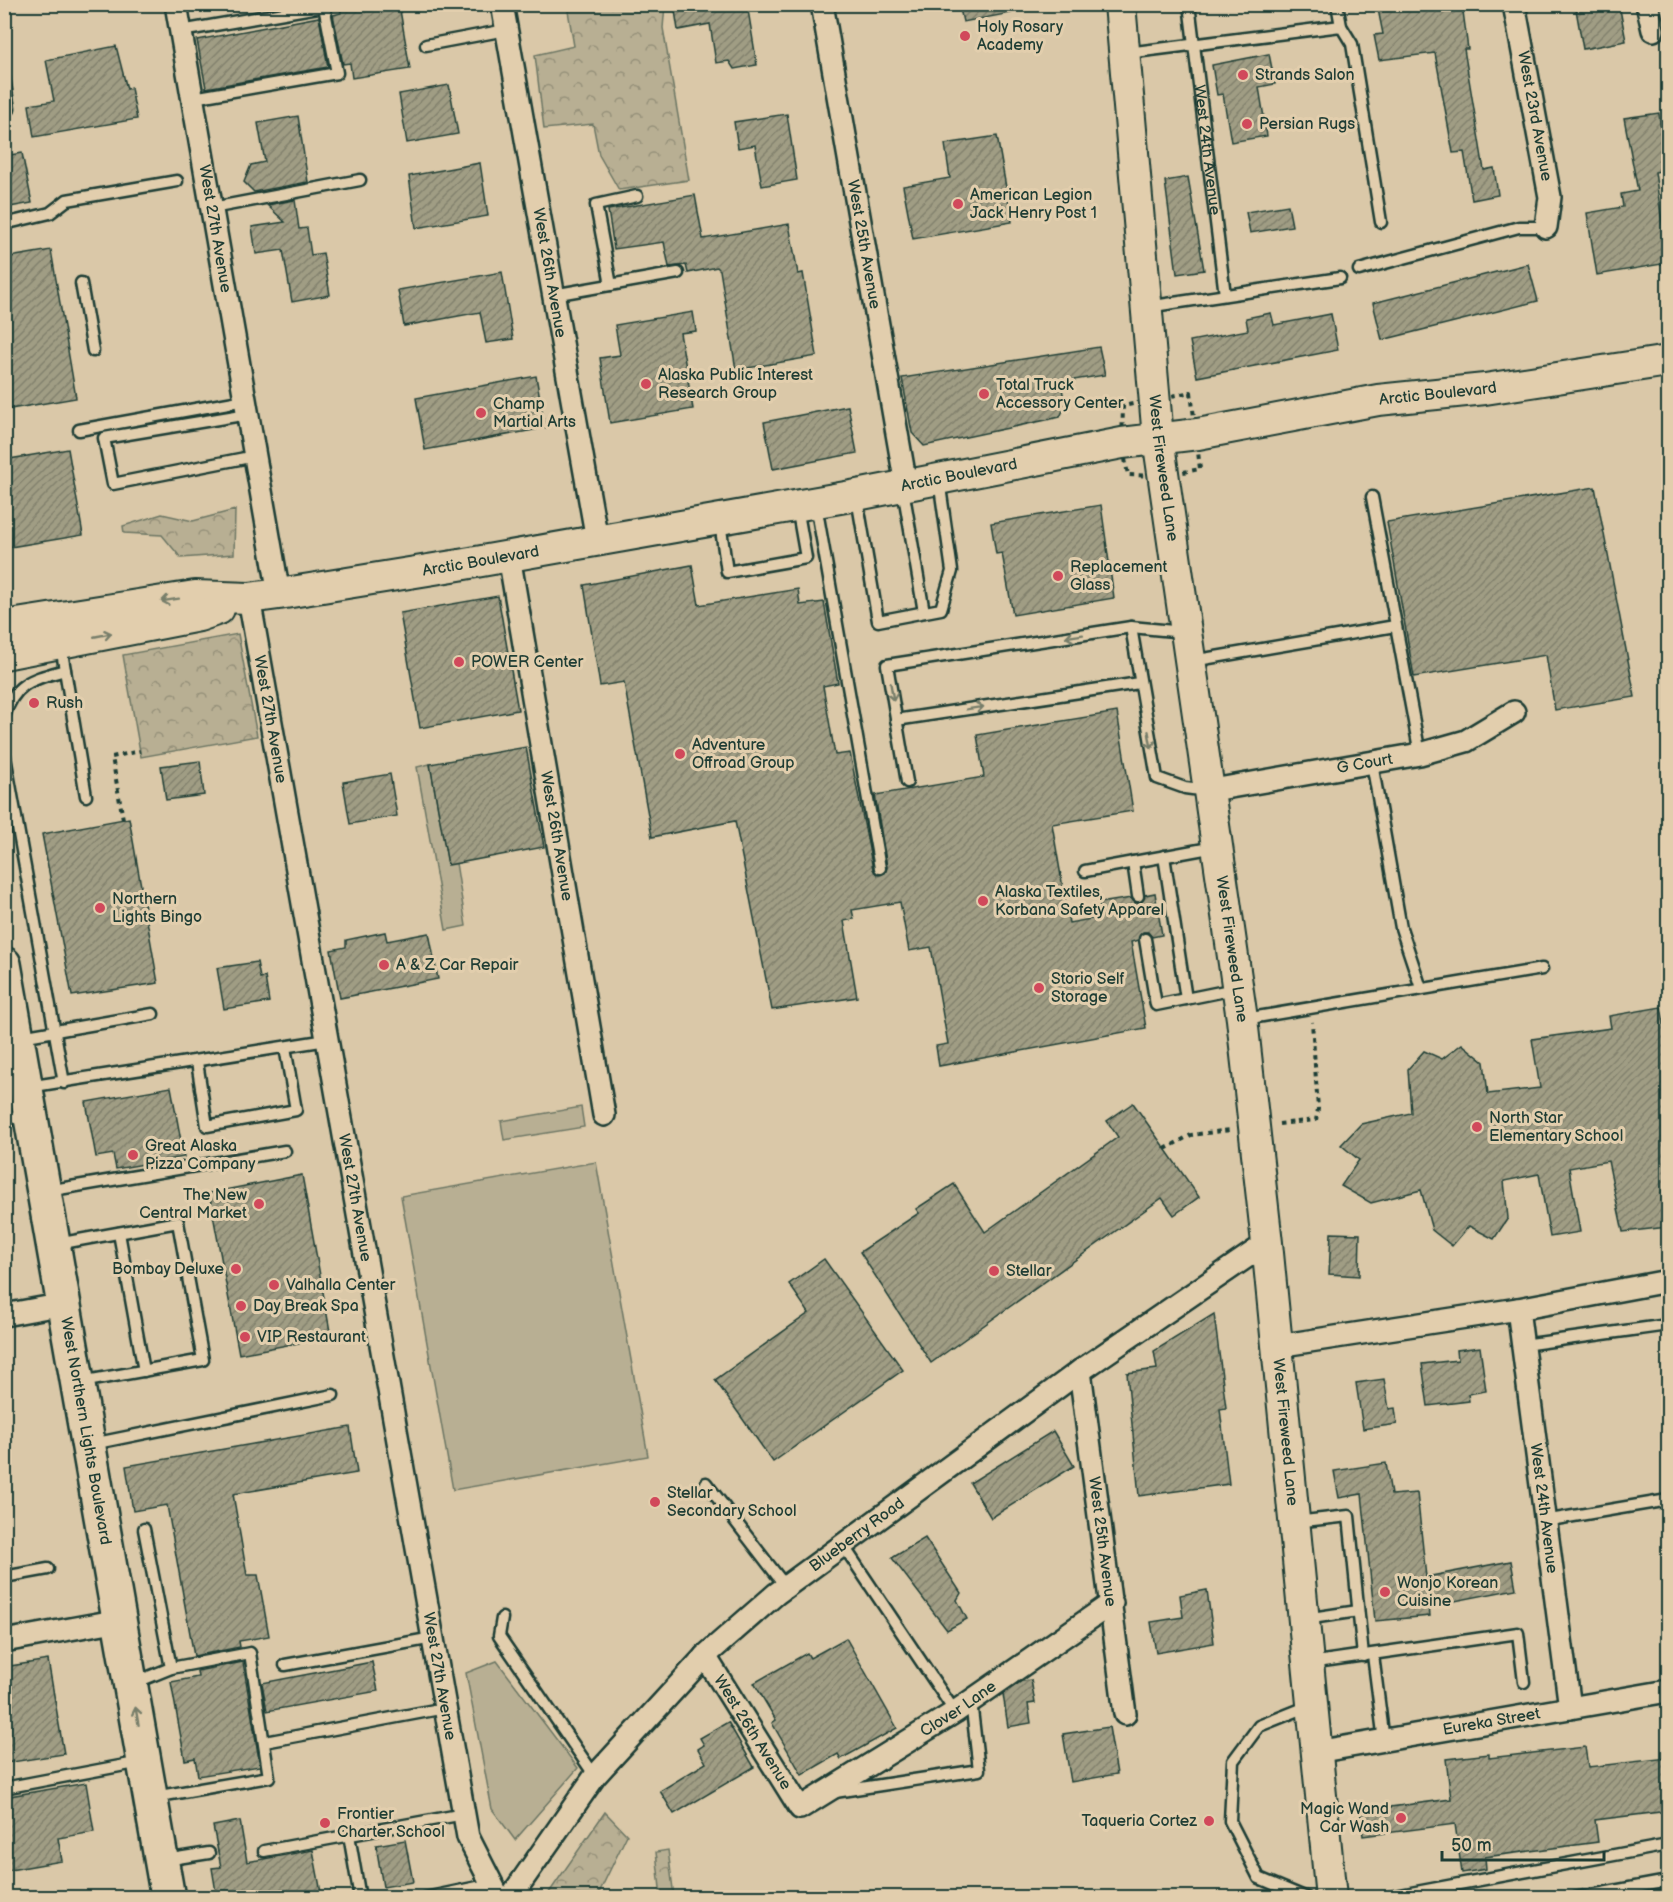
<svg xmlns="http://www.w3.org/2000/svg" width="1673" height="1902" font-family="'Balsamiq Sans',sans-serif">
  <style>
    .forest { fill: url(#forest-crowns); stroke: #6c7664; stroke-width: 1.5 }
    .garden { fill: #b8af93; stroke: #6c7664; stroke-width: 1.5 }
    .building { fill: url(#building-hatch); stroke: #1f3d34; stroke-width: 1.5 }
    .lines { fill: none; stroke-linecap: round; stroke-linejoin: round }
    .lane-casing { stroke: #1f3d34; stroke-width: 15 }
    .street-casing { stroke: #1f3d34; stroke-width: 26 }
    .secondary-casing { stroke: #1f3d34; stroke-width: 34 }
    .primary-casing { stroke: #1f3d34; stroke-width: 38 }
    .path { stroke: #1f3d34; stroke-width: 4; stroke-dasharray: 4.5 4.5; stroke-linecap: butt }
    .lane { stroke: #e2cead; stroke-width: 10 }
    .street { stroke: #e2cead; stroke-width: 21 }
    .secondary { stroke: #e2cead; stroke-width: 30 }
    .primary { stroke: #e2cead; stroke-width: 33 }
    .oneway { stroke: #777e6a }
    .poi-dot { fill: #d1495b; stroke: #e2cead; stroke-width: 2 }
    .labels { text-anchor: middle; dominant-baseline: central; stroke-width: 6; stroke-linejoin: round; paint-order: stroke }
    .poi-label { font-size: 16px; fill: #1f3d34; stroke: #e2cead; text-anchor: start }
    .street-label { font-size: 16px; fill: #1f3d34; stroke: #e2cead }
  </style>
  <defs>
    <pattern id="forest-crowns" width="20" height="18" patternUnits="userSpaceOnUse" patternTransform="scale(1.5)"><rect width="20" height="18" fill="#b8af93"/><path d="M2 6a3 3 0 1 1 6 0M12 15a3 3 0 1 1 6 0" fill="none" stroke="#959079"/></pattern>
    <pattern id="building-hatch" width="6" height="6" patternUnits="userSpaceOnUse" patternTransform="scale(1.5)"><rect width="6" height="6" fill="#a09d84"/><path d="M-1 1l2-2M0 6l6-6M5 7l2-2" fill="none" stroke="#82816d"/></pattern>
  </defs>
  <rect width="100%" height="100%" fill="#dac8a8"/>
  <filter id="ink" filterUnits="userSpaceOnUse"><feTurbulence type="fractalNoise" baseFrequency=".0167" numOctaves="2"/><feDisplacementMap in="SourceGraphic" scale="12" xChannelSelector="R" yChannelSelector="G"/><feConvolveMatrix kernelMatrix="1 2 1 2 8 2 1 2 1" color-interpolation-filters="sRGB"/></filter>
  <g filter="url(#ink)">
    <g class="forest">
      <polygon points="567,5 665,5 663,28 689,180 619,190 599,155 593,124 544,129 535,55 574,46"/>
      <polygon points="235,510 234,554 181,558 162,535 124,533 123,526 162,514 193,521"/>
      <polygon points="238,634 257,736 141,757 123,655"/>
      <polygon points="605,1812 627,1835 597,1897 546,1897"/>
      <polygon points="668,1850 674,1897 661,1897 656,1852"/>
    </g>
    <g class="garden">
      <polygon points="430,764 448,864 456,863 466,926 446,930 417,767"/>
      <polygon points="581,1107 584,1127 504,1140 501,1121"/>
      <polygon points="596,1162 648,1456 453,1490 401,1196"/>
      <polygon points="497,1661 578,1768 515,1840 492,1809 466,1673"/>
    </g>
    <g class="building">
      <polygon points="340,4 399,4 410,69 352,78 350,63 343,64 333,15 341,13"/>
      <polygon points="674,4 747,4 757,65 734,69 729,61 716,63 710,24 678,30"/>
      <polygon points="959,4 1010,4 1011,13 963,22"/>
      <polygon points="1377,4 1462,4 1468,49 1464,49 1484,170 1494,168 1498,195 1472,200 1464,152 1453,153 1435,53 1379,60 1374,35 1383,34"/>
      <polygon points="1575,4 1619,4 1626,41 1583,49"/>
      <polygon points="319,17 328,67 206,88 197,40"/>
      <polygon points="116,46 127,89 131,88 137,119 34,137 29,105 54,101 46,60"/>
      <polygon points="1269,54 1275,84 1259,87 1267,136 1231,142 1223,94 1217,95 1212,65"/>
      <polygon points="449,85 458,134 407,143 399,94"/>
      <polygon points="1659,113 1665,170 1655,172 1668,263 1597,275 1587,213 1623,207 1621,194 1638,191 1624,118"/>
      <polygon points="787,114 797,180 762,186 755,145 738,148 734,122"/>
      <polygon points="298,116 308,182 254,192 244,182 251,165 265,162 258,123"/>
      <polygon points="997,136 1012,222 913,239 903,186 950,178 945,144"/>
      <polygon points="22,153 32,203 4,208 4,156"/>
      <polygon points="480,163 488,216 416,228 409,176"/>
      <polygon points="1188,177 1204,270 1177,274 1165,181"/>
      <polygon points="695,195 703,239 789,224 798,274 803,273 817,356 736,370 720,270 717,267 688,273 686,265 669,267 664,242 614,249 608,210"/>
      <polygon points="295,200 299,229 307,228 311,255 323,253 330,295 292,302 283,250 256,254 252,227 285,222 267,205"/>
      <polygon points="1288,205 1292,226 1250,233 1246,212"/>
      <polygon points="51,250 76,398 4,410 4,258"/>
      <polygon points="1528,264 1538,301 1382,340 1373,303"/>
      <polygon points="502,272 513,339 486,343 480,312 404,326 398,290"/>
      <polygon points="693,312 696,331 680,333 693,409 610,423 600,358 620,355 615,325"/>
      <polygon points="1271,313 1274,325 1331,314 1338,350 1197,377 1190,341 1248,330 1246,318"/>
      <polygon points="1099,347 1105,375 1061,382 1065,406 1060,417 924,446 912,433 902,378"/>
      <polygon points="536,376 545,428 425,450 416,398"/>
      <polygon points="848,406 857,453 773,469 764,422"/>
      <polygon points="68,449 83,535 4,548 4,460"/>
      <polygon points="1595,487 1635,697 1555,710 1546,655 1414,677 1387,522"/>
      <polygon points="1101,505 1114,598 1013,615 1002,553 996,554 991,523"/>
      <polygon points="692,565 699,605 798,589 800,605 824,602 838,683 823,686 835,755 850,753 873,869 878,875 885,873 887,867 875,795 984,777 977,735 1117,712 1133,811 1052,824 1069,923 1102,917 1099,903 1131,898 1135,903 1140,903 1145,895 1155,893 1162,935 1152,937 1148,932 1143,932 1138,940 1131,942 1146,1028 939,1066 936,1046 948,1044 931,947 909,951 900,902 852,910 854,919 844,921 857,997 772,1010 735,821 652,837 624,682 600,686 584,585"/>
      <polygon points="498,596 518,710 420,728 400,613"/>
      <polygon points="526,747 544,847 448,865 430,764"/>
      <polygon points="200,761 204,795 166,800 161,766"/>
      <polygon points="390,774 397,816 350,824 343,782"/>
      <polygon points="129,818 158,983 72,996 42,834"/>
      <polygon points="385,932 387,941 429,933 438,979 340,998 331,950 346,947 346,940"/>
      <polygon points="257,962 260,978 265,977 269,1002 224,1009 217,968"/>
      <polygon points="1661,1007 1668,1046 1668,1227 1623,1232 1608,1161 1569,1168 1580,1232 1550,1237 1539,1174 1504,1181 1508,1218 1494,1239 1469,1226 1452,1246 1432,1230 1421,1190 1371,1203 1341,1186 1359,1160 1341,1145 1361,1124 1411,1113 1408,1069 1424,1051 1442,1059 1462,1044 1484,1062 1488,1094 1540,1088 1532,1039 1611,1028 1609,1016"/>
      <polygon points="171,1087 184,1157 116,1169 113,1154 96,1157 86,1102"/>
      <polygon points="1133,1103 1199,1197 1174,1215 1162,1198 931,1363 860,1252 919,1213 916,1209 954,1184 985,1232 1118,1137 1107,1121"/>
      <polygon points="302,1175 331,1337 239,1354 209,1193"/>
      <polygon points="1331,1233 1360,1234 1359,1276 1329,1274"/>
      <polygon points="824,1259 903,1370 773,1462 715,1380 809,1313 789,1284"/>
      <polygon points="1214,1314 1226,1408 1220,1409 1229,1484 1139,1496 1127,1373 1157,1369 1154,1351"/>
      <polygon points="1480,1347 1486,1391 1468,1394 1469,1401 1428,1406 1422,1364 1458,1360 1457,1350"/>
      <polygon points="1384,1379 1389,1409 1395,1408 1397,1424 1363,1429 1356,1383"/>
      <polygon points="350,1427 357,1473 233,1494 247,1575 258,1575 269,1636 239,1641 240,1647 194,1656 167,1505 133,1511 126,1466"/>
      <polygon points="1053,1431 1074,1466 991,1518 970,1483"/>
      <polygon points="1386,1463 1391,1495 1417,1493 1426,1577 1511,1561 1516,1589 1429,1606 1430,1616 1375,1621 1362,1494 1339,1498 1334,1471"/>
      <polygon points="925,1538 961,1593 957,1600 967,1619 947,1630 892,1558"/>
      <polygon points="1207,1590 1214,1643 1156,1653 1151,1622 1183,1617 1180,1595"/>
      <polygon points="846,1638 897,1728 841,1759 838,1754 802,1775 772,1723 776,1720 754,1683 807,1653 810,1658"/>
      <polygon points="48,1660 64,1754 6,1763 4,1667"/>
      <polygon points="243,1662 260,1766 198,1776 195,1758 185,1760 171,1682 198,1677 197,1671"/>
      <polygon points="372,1662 378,1691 267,1711 262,1683"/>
      <polygon points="1031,1680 1035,1703 1028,1704 1031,1723 1008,1727 1003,1694 1022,1681"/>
      <polygon points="728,1722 754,1767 674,1814 660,1791 706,1763 698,1749 704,1745 700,1738"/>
      <polygon points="1109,1727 1117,1774 1071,1782 1063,1734"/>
      <polygon points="1585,1747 1588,1767 1668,1758 1668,1811 1595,1820 1598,1842 1485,1857 1486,1869 1462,1873 1455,1824 1363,1836 1360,1811 1451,1799 1446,1759 1489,1754 1489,1758"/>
      <polygon points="86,1783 94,1832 58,1838 62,1861 4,1871 4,1797"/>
      <polygon points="240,1821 247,1862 313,1850 322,1898 217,1898 212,1868 221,1867 213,1826"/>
      <polygon points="405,1840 413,1882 383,1887 376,1845"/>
    </g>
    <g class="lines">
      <g class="lane-casing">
        <g id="lane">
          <path id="s1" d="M1189,4l36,291"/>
          <polyline points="1337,4 1341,26 1352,44 1381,222"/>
          <polyline points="181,31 324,6 337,73 193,98"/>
          <polyline points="426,45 506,30"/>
          <polyline points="1127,53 1341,26"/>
          <polyline points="4,78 9,109 4,111"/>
          <polyline points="212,208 360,180"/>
          <polyline points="4,224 50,213 67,200 177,181"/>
          <polyline points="1359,270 1519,227 1546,227"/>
          <polyline points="81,283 93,351"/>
          <polyline points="611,285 596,205 637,196"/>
          <polyline points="553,295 678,273"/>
          <polyline points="1147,307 1340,278"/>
          <polyline points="248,414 104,438 113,484 255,456"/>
          <polyline points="79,430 245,400"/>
          <polyline points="903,489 924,612"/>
          <polyline points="1372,497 1420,754"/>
          <polyline points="857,498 878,621 941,609 952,571 939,480"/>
          <polyline points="816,505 880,868"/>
          <polyline points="720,522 727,572 806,558 797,507"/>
          <polyline points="1131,627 1157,778 1185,788 1207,791"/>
          <polyline points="61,646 86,796"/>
          <polyline points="1192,661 1395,626"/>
          <path d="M4,717c10,-35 29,-38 61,-47"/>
          <polyline points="896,720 1139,683"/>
          <polyline points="4,751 64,1083"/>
          <polyline points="1372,763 1401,928 1421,988"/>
          <polyline points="907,782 887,665 1131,627 1184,632"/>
          <polyline points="1164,856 1186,999"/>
          <polyline points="1133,862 1138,896"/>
          <polyline points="1085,871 1215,847"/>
          <polyline points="1145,939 1156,1005 1235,989"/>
          <polyline points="1245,1019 1542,969"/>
          <polyline points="21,1037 153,1014"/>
          <polyline points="197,1062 207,1126 296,1110 285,1047"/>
          <polyline points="28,1087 327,1040"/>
          <polyline points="4,1115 26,1121"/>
          <polyline points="47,1191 285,1151"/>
          <polyline points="119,1233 144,1371"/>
          <polyline points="57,1244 178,1222 203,1360 81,1382"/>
          <polyline points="1523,1345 1668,1325"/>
          <polyline points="92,1444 333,1395"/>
          <polyline points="706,1483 786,1587"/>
          <polyline points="1544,1521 1668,1500"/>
          <polyline points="1295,1522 1349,1516 1363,1656"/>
          <polyline points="843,1545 955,1712"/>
          <polyline points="4,1577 48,1569"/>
          <polyline points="502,1618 499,1636 595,1776"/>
          <polyline points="1305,1619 1358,1611"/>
          <polyline points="1373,1655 1384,1741"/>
          <polyline points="1309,1663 1518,1633 1524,1682"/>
          <polyline points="285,1665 433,1638"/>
          <polyline points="134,1683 171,1668 144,1529"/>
          <polyline points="265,1742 445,1708"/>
          <polyline points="4,1788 141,1762"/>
          <polyline points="835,1792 979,1770 971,1701"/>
          <polyline points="154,1797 269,1777 250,1653 171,1668"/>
          <polyline points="349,1835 360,1898"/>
          <polyline points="264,1851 464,1814"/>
          <polyline points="165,1860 209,1853"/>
          <polyline points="425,1898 492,1884"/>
          <polyline points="1307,1898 1259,1878 1230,1821 1233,1761 1259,1726 1309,1706"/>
          <polyline points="1384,1898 1668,1845"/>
          <polyline points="1575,1898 1668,1881"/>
        </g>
      </g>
      <g class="street-casing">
        <g id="street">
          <path id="s2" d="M176,4l103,590"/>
          <path id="s3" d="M502,4l95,536"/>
          <path id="s4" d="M822,4l84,481"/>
          <path id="s5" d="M1514,4l36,193 -4,30"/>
          <polyline points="1647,4 1653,30"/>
          <path id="s6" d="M509,556l95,559"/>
          <path id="s7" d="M249,598l219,1239 31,61"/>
          <path id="s8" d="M1207,791l213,-37 46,-13 48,-29"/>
          <path id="s9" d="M1518,1309l52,399"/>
          <polyline points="4,1315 64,1304"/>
          <polyline points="1277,1346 1518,1309 1668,1281"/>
          <path id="s10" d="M1080,1371l45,343"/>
          <polyline points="4,1641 120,1620"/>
          <path id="s11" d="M705,1656l95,152 155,-96 157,-109"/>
          <path id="s12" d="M1316,1752l352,-61"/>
          <path id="s13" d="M510,1898l85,-122 110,-120 71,-62 304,-223 187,-128"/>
        </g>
      </g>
      <g class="secondary-casing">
        <g id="secondary">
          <path id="s14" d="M1120,4l38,434 84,581 25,224 64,655"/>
          <path id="s15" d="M4,626l191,-30 54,2 30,-4 180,-29 398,-70 265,-52 76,-9 180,-34 107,-11 183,-28"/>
          <polyline points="4,654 199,616 219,609"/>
        </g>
      </g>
      <g class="primary-casing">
        <g id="primary">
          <path id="s16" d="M4,964l164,934"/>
        </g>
      </g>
      <g class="path">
        <polygon points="1191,392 1200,469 1162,476 1128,475 1122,443 1123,406"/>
        <polyline points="123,819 112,757 140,751"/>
        <polyline points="1279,1124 1316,1120 1318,1109 1312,1022"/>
        <polyline points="1165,1149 1191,1135 1230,1130"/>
      </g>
      <use href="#lane" class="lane"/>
      <use href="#street" class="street"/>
      <use href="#secondary" class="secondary"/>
      <use href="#primary" class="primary"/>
    </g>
    <defs><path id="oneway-shaft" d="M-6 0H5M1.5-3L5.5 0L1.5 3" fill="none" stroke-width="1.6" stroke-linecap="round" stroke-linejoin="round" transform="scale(1.5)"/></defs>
    <g class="oneway">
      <use href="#oneway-shaft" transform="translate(170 600) rotate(171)"/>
      <use href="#oneway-shaft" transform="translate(103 635) rotate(-11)"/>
      <use href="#oneway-shaft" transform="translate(1074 636) rotate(171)"/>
      <use href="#oneway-shaft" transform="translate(892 692) rotate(80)"/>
      <use href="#oneway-shaft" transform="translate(975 708) rotate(-9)"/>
      <use href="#oneway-shaft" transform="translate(1150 740) rotate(80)"/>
      <use href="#oneway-shaft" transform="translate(137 1716) rotate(-100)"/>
    </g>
  </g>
  <g class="poi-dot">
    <circle cx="965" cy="36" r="6"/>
    <circle cx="1243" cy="75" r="6"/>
    <circle cx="1247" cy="124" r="6"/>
    <circle cx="958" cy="204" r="6"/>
    <circle cx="646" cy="384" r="6"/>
    <circle cx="984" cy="394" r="6"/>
    <circle cx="481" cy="413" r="6"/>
    <circle cx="1058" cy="576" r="6"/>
    <circle cx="459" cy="662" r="6"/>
    <circle cx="34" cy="703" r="6"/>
    <circle cx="680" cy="754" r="6"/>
    <circle cx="983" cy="901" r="6"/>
    <circle cx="100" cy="908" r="6"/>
    <circle cx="384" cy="965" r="6"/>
    <circle cx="1039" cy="988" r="6"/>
    <circle cx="1477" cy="1127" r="6"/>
    <circle cx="133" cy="1155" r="6"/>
    <circle cx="259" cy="1204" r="6"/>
    <circle cx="236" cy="1269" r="6"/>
    <circle cx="994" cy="1271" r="6"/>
    <circle cx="274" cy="1285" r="6"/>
    <circle cx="241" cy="1306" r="6"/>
    <circle cx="245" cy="1337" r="6"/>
    <circle cx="655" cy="1502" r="6"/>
    <circle cx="1385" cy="1592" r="6"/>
    <circle cx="1401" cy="1818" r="6"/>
    <circle cx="1209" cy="1821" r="6"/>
    <circle cx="325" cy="1823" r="6"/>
  </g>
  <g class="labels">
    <g class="poi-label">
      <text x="977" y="27">Holy Rosary<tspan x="977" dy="18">Academy</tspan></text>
      <text x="1255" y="75">Strands Salon</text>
      <text x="1259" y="124">Persian Rugs</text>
      <text x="970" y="195">American Legion<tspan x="970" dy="18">Jack Henry Post 1</tspan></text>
      <text x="658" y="375">Alaska Public Interest<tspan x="658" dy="18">Research Group</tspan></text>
      <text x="996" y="385">Total Truck<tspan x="996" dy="18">Accessory Center</tspan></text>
      <text x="493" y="404">Champ<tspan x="493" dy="18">Martial Arts</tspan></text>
      <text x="1070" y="567">Replacement<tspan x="1070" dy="18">Glass</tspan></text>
      <text x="471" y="662">POWER Center</text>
      <text x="46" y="703">Rush</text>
      <text x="692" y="745">Adventure<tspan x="692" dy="18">Offroad Group</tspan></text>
      <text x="995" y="892">Alaska Textiles,<tspan x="995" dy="18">Korbana Safety Apparel</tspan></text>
      <text x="112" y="899">Northern<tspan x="112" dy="18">Lights Bingo</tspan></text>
      <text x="396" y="965">A &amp; Z Car Repair</text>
      <text x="1051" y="979">Storio Self<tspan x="1051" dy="18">Storage</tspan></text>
      <text x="1489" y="1118">North Star<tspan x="1489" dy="18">Elementary School</tspan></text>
      <text x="145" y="1146">Great Alaska<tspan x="145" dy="18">Pizza Company</tspan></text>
      <text x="247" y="1195" text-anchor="end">The New<tspan x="247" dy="18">Central Market</tspan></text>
      <text x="224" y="1269" text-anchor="end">Bombay Deluxe</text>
      <text x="1006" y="1271">Stellar</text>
      <text x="286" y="1285">Valhalla Center</text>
      <text x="253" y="1306">Day Break Spa</text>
      <text x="257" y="1337">VIP Restaurant</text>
      <text x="667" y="1493">Stellar<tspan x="667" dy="18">Secondary School</tspan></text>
      <text x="1397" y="1583">Wonjo Korean<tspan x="1397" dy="18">Cuisine</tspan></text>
      <text x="1389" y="1809" text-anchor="end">Magic Wand<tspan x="1389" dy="18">Car Wash</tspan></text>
      <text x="337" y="1814">Frontier<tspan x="337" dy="18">Charter School</tspan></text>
      <text x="1197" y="1821" text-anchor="end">Taqueria Cortez</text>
    </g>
    <g class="street-label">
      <text stroke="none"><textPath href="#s5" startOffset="114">West 23rd Avenue</textPath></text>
      <text stroke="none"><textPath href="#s1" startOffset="147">West 24th Avenue</textPath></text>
      <text stroke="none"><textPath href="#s2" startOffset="228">West 27th Avenue</textPath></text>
      <text stroke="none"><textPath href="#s4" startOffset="244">West 25th Avenue</textPath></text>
      <text stroke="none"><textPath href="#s3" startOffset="273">West 26th Avenue</textPath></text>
      <text stroke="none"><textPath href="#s15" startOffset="1454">Arctic Boulevard</textPath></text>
      <text stroke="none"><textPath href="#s14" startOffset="466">West Fireweed Lane</textPath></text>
      <text stroke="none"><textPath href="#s15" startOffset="968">Arctic Boulevard</textPath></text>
      <text stroke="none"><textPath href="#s15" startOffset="482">Arctic Boulevard</textPath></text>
      <text stroke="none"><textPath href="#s7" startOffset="123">West 27th Avenue</textPath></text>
      <text stroke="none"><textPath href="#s8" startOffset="160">G Court</textPath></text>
      <text stroke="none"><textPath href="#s6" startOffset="284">West 26th Avenue</textPath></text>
      <text stroke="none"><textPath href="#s14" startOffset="952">West Fireweed Lane</textPath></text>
      <text stroke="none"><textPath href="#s7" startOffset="609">West 27th Avenue</textPath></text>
      <text stroke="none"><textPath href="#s16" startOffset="474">West Northern Lights Boulevard</textPath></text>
      <text stroke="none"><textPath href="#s14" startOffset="1438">West Fireweed Lane</textPath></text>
      <text stroke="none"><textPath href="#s9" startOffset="201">West 24th Avenue</textPath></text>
      <text stroke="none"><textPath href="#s13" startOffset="506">Blueberry Road</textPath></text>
      <text stroke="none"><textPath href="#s10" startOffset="172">West 25th Avenue</textPath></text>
      <text stroke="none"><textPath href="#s7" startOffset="1095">West 27th Avenue</textPath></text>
      <text stroke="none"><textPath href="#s11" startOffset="366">Clover Lane</textPath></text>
      <text stroke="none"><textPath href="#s12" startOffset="178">Eureka Street</textPath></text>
      <text stroke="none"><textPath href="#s11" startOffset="90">West 26th Avenue</textPath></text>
    </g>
  </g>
  <rect width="1673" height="1902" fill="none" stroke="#e2cead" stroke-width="24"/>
  <rect x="12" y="12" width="1649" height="1878" fill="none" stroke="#1f3d34" stroke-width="2" filter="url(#ink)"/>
  <path d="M1442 1851v9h162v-9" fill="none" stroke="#1f3d34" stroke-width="3"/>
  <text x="1451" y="1851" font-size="18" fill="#1f3d34" stroke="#e2cead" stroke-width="4.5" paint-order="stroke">50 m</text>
</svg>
